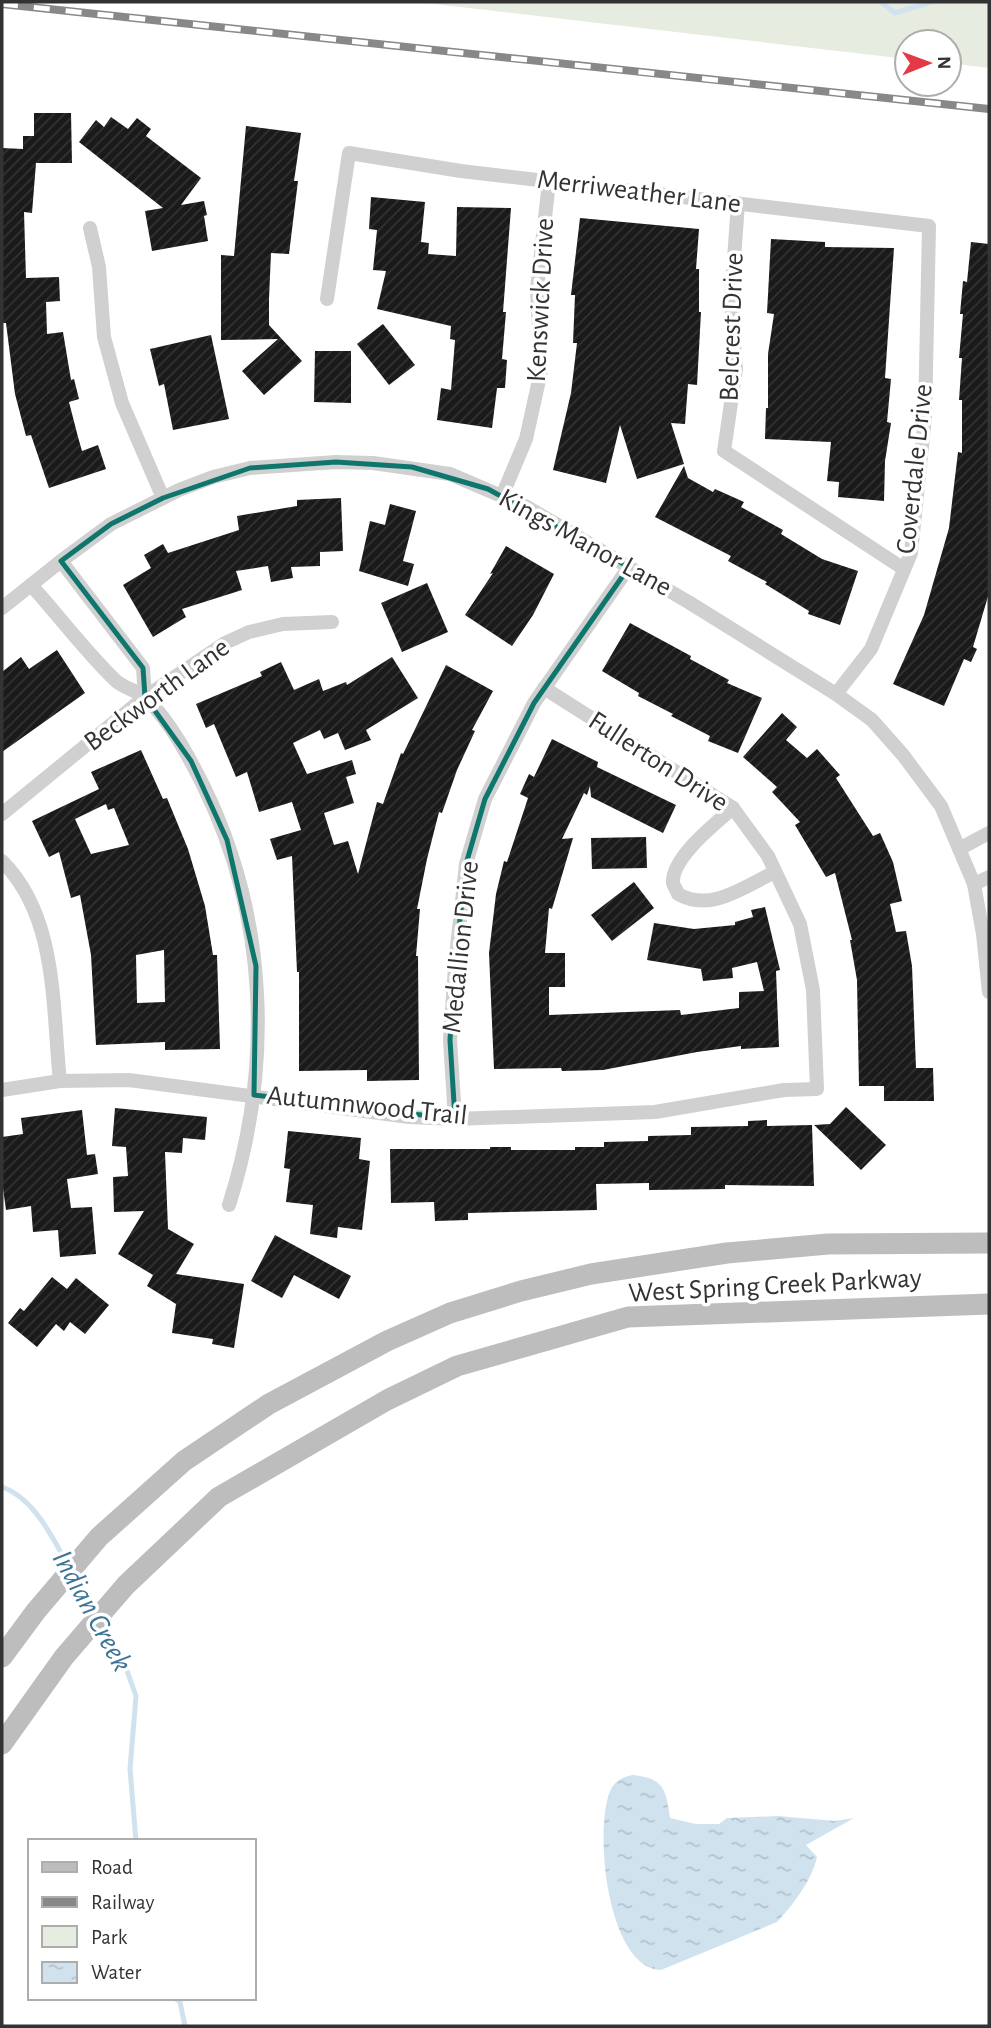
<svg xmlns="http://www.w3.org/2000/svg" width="991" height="2028" font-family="'Alegreya Sans',sans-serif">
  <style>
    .green { fill: #e6ecdf }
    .water { fill: url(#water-ripples) }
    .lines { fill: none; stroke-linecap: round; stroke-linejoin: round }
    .stream { stroke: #cfe2ee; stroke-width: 5 }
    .building { fill: url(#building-hatch); fill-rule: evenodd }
    .street { stroke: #d0d0d0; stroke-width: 14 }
    .secondary { stroke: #bdbdbd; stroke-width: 21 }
    .rail-casing { stroke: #888; stroke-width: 8 }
    .rail { stroke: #fff; stroke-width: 5; stroke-dasharray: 16; stroke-linecap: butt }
    .marked { fill: none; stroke: #0f766e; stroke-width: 5; stroke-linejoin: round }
    .labels { text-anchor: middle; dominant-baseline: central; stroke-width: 7; stroke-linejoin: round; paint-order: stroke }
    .street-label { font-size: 28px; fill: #333; stroke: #fff }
    .water-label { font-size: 30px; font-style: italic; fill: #3f7597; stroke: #fff }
  </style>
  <defs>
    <pattern id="water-ripples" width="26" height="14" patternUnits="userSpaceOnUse" patternTransform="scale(1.75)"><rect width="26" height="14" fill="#cfe2ee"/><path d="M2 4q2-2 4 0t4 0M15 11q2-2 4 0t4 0" fill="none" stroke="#b2c2cd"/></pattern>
    <pattern id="building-hatch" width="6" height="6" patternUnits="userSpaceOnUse" patternTransform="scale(1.75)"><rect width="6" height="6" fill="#1a1a1a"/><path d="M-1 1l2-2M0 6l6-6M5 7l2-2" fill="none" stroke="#333"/></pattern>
  </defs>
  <rect width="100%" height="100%" fill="#fff"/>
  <polygon class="green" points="417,2 989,2 989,68 949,63 949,42 907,42 907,59"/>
  <path class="water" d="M632,1775c32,3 34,14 38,43l26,6h23l8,-6 51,-2 57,5 19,-3 -48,27 11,12c-5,23 -24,48 -40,65l-116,48c-54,-2 -68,-142 -50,-181 4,-8 12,-12 21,-14z"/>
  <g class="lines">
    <g class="stream">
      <polyline points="881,2 895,13 931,2"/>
      <path d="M2,1487c32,11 50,50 66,78"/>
      <polyline points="73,1574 97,1613"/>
      <polyline points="102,1622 122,1657 136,1696 130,1769 136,1841"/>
      <polyline points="175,1998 180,2002 185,2026"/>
    </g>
  </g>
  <g class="building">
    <polygon points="34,113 71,113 72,163 36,163 32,213 24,212 26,278 59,277 60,301 46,302 47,334 63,332 71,380 74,379 79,399 69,402 78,437 82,451 98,445 106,469 49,488 31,435 26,436 15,394 6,323 2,323 2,148 23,149 23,136 34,136"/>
    <polygon points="111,117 128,129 137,118 151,129 146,136 201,178 181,205 204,201 207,215 204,216 208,241 152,251 145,211 163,208 79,142 96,120 104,127"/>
    <polygon points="246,126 301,133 294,181 298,181 289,254 271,253 269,299 269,325 302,361 264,395 242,371 278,339 221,340 221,255 234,256"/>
    <polygon points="371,197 425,202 421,242 429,243 428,254 456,256 457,207 511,208 503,312 506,312 502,359 507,360 505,388 497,388 492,428 437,420 441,388 451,390 455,340 450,339 451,326 377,309 386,271 373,270 377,230 369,229"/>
    <polygon points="580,218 699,229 696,269 699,269 699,312 701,312 697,385 688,384 685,424 671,423 684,464 637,479 620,425 606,483 553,470 571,393 577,343 573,343 575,295 571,295"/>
    <polygon points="771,239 825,242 825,247 894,248 885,378 891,379 887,422 891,423 885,461 884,501 838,497 839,482 827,481 831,442 765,439 766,408 768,408 768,354 774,314 767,313"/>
    <polygon points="971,242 989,244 989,593 973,647 977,649 971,662 964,659 944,706 893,684 924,615 949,528 958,452 962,453 962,400 959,400 962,358 959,358 963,314 960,314 963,281 967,282"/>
    <polygon points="383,324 415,365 389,385 357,344"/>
    <polygon points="211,335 229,419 173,430 164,384 159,386 150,349"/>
    <polygon points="315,351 351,351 351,403 314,402"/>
    <polygon points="684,466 688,478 713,492 715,489 744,502 741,507 783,530 781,534 822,559 858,571 840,625 808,614 809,611 765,584 767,582 728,561 731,556 655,517"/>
    <polygon points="341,498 343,551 320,552 320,566 291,567 293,578 271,582 268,566 236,571 242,590 182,609 186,617 153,637 123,585 151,568 144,555 163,544 168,553 239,530 237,516 297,506 297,500"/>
    <polygon points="390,504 416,511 403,561 414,564 408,586 359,571 370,521 385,525"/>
    <polygon points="506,546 554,574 533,615 512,646 465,615 493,573 490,574"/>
    <polygon points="427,583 448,632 402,652 381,603"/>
    <polygon points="630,623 691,656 690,659 729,680 727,683 762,698 738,753 708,741 710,736 671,716 673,714 638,696 639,693 602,671"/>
    <polygon points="57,650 85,693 2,752 2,672 21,657 29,669"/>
    <polygon points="392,657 418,698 366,730 371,740 345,750 338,733 324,739 320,730 293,743 307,774 352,760 356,774 346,777 354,803 324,813 334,845 348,841 358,874 377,802 383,804 401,753 403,754 446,665 493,691 472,730 475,731 457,770 442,813 439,812 427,859 417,909 420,909 416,956 418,956 419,1080 367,1081 367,1070 299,1071 299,972 297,972 292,856 277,860 270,839 301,830 292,802 259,812 247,772 236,777 214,724 206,728 196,704 262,676 260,672 281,662 294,690 319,679 323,691 346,682 347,685"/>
    <polygon points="782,713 797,727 786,740 807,758 817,749 840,775 836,778 873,836 880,833 893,862 902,901 890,904 896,932 906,931 912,966 916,1068 933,1068 934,1101 884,1101 884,1086 859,1086 857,980 850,940 852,940 835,873 826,877 795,825 800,822 772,792 777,787 743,757"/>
    <polygon points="552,739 598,762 597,767 676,805 663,833 591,797 590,786 587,795 584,793 562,839 573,838 552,909 549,908 545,953 565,953 565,987 549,987 549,1015 680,1010 681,1015 739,1008 739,992 764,991 757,962 732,968 733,978 703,981 701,969 647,960 654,923 694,929 735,925 735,922 753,917 751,910 765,907 780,970 776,971 779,1047 741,1049 741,1046 697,1052 603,1070 562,1071 561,1068 494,1069 489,953 496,894 504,861 507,862 528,798 520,794 529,774 534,777"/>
    <path d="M141,750l22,49 4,-1 21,51 17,57 8,49h4l3,94 -55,1v-8l-69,3 -5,-90 -11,-60 -9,3 -12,-46 -10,5 -17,-36 67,-32 -8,-17zM106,804l2,6 6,-2 15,37 -38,9 -16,-35zM164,950l1,52 -28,1 -1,-48z"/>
    <polygon points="646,837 647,868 592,869 591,838"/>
    <polygon points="634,882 654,908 612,941 591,915"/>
    <polygon points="846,1107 886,1145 861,1170 814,1125 830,1124"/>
    <polygon points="115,1108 207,1117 205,1140 183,1138 182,1153 165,1152 168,1229 194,1244 176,1274 244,1284 234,1348 212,1344 213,1339 172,1333 176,1304 147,1286 153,1275 118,1254 144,1211 114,1212 113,1177 128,1176 126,1147 112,1146"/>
    <polygon points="82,1110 87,1155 95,1154 98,1174 67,1179 71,1208 92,1207 96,1254 60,1257 58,1230 33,1232 31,1206 6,1210 2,1181 2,1137 23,1134 21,1118"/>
    <polygon points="767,1120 767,1126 812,1125 814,1186 725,1185 725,1189 649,1190 649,1183 596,1184 597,1210 468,1213 468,1220 435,1221 434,1202 391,1203 390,1149 490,1149 490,1147 511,1147 511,1150 575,1150 575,1147 604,1147 604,1142 648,1141 648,1136 691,1135 691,1127 748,1126 748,1121"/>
    <polygon points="288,1131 361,1138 359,1159 370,1161 362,1230 338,1227 337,1238 310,1234 313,1205 286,1202 290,1169 284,1168"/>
    <polygon points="275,1235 351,1276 339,1299 294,1275 282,1298 251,1281"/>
    <polygon points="52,1277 67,1289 76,1278 109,1305 85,1334 70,1322 64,1331 56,1324 37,1347 8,1323 20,1308 24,1311"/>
  </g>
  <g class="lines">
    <g class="street">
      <polyline points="738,203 731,301 736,369 724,451 904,569"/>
      <polyline points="90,228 99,267 104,337 122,403 163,498"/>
      <polyline points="327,299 349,153 461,171 929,226 925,417 911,553 871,649 836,694"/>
      <polyline points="502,496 526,439 541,371 537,289 549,182"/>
      <polyline points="61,561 143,668 145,697"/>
      <path d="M31,585c28,31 54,66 84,95 9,9 23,10 32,19 24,24 42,58 57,88 64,131 69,280 25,418"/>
      <polyline points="2,608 61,561 111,524 179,490 213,477 250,468 336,462 373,463 450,474 527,507 690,603 836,694 872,720 903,755 941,806 974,884 983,934 989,992"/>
      <path d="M733,808c-17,15 -62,50 -60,75 1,4 4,7 5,11 33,19 67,-8 97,-22"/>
      <polyline points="2,814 145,697 225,643 249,632 283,624 332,622"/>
      <polyline points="959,849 989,833"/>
      <path d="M2,861c56,56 50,146 58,220"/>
      <polyline points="974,884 989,877"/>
      <polyline points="2,1090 60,1081 129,1080 409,1117 455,1119 655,1112 784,1090 817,1089 813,990 800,924 768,856 733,808 544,688"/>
      <polyline points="455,1119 450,1040 455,966 466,864 485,799 534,703 629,567"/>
    </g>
    <g class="secondary">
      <polyline points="2,1657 36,1611 99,1537 184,1461 269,1404 387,1341 450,1313 521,1291 591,1274 727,1253 828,1244 989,1243"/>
      <polyline points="2,1744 64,1657 126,1585 219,1497 387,1400 457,1366 628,1317 989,1304"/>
    </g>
    <g class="rail-casing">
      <polyline id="rail" points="2,4 989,109"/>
    </g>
    <use href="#rail" class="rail"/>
  </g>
  <path class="marked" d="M336,462l76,5 76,22 141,78 -95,136 -49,96 -19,65 -11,102 -5,74 5,79 -201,-24 2,-129 -29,-126 -36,-79 -46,-64 -2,-29 -82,-107 50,-37 52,-26 87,-30z"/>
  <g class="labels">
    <g class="street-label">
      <text transform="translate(639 192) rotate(7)">Merriweather Lane</text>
      <text transform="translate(541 300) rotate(-87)">Kenswick Drive</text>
      <text transform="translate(732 327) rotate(-88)">Belcrest Drive</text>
      <text transform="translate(915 469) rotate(-84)">Coverdale Drive</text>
      <text transform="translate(585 543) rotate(29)">Kings Manor Lane</text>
      <text transform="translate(157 695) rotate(-36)">Beckworth Lane</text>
      <text transform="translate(658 762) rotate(33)">Fullerton Drive</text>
      <text transform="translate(461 947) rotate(-84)">Medallion Drive</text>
      <text transform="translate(367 1106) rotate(6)">Autumnwood Trail</text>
      <text transform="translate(775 1286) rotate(-3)">West Spring Creek Parkway</text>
    </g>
    <g class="water-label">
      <text transform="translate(92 1611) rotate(61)">Indian Creek</text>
    </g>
  </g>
  <rect width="991" height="2028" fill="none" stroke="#333333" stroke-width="7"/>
  <rect x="28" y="1839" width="228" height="161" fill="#ffffff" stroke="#adadad" stroke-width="2"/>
  <rect x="42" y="1862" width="35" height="10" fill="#bdbdbd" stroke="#adadad" stroke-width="2"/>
  <text x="91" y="1874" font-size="21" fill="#333333">Road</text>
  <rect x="42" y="1897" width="35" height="10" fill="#888888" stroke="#adadad" stroke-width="2"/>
  <text x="91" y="1909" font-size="21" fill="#333333">Railway</text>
  <rect x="42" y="1926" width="35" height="21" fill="#e6ecdf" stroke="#adadad" stroke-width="2"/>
  <text x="91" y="1944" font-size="21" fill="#333333">Park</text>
  <rect x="42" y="1962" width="35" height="21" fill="url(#water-ripples)" stroke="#adadad" stroke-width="2"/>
  <text x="91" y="1979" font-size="21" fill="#333333">Water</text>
  <g transform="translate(928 63) rotate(89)"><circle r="33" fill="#ffffff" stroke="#adadad" stroke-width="2"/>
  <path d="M0-5L12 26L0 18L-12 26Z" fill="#e63946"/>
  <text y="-10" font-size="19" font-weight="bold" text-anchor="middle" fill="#333333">N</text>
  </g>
</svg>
